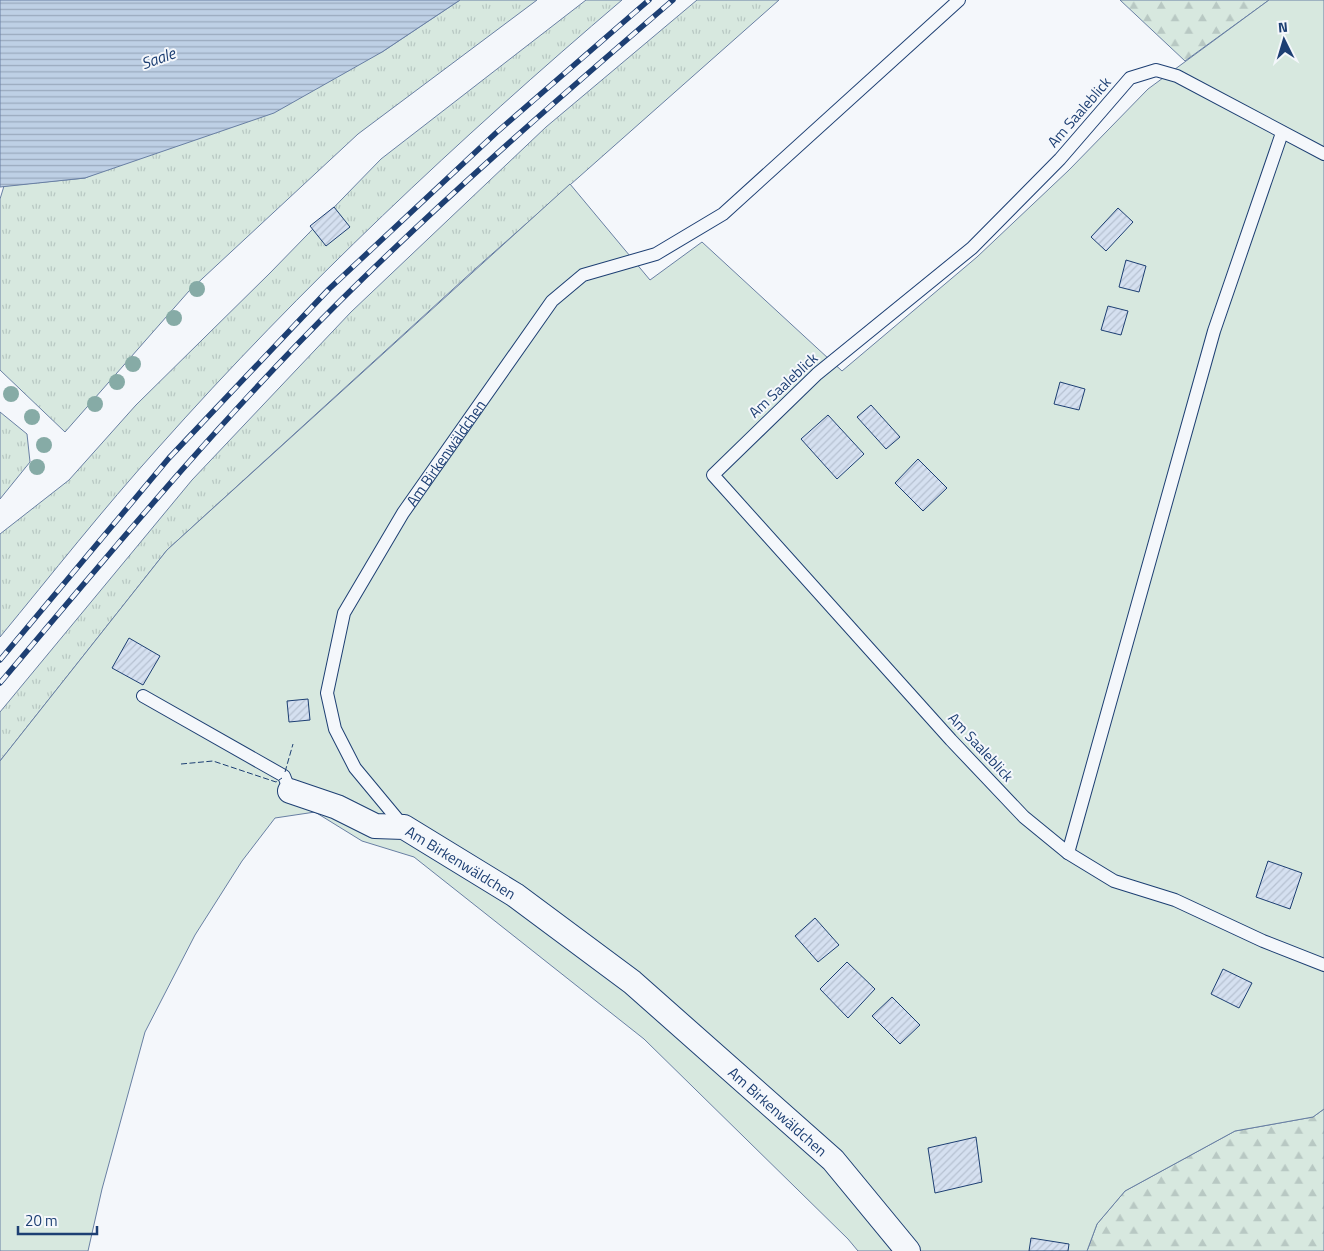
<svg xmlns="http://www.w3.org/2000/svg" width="1324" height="1251" font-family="'Titillium Web',sans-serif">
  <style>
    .grass { fill: url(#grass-tufts); stroke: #687fa3 }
    .forest { fill: url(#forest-firs); stroke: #687fa3 }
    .green { fill: #d7e8df; stroke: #687fa3 }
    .water { fill: url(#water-rules); stroke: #687fa3 }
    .building { fill: url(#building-hatch); stroke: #1d3f73 }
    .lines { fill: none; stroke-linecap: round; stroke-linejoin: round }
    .lane-casing { stroke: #1d3f73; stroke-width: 14 }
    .street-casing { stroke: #1d3f73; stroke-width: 26 }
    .lane { stroke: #f4f7fb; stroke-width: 12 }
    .street { stroke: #f4f7fb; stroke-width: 24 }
    .rail-casing { stroke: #1d3f73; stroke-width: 5.5 }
    .rail { stroke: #f4f7fb; stroke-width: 4; stroke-dasharray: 11; stroke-linecap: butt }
    .fence { stroke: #1d3f73; stroke-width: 1; stroke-dasharray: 6 2.5; stroke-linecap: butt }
    .tree { fill: #86aba6 }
    .labels { text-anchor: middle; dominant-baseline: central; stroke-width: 4; stroke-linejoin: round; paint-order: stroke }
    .street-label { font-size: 15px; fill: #1d3f73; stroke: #f4f7fb }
    .water-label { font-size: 16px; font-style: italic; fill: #1d3f73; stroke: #f4f7fb }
  </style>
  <defs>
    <pattern id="grass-tufts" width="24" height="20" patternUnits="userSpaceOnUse" patternTransform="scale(1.25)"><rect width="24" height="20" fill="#d7e8df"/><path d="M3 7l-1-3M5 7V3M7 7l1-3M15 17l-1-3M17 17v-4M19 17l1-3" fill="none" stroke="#b8c8c3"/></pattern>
    <pattern id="forest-firs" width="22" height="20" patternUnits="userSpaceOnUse" patternTransform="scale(1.25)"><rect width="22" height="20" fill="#d7e8df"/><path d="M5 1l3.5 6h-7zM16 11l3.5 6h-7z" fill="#b8c8c3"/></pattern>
    <pattern id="water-rules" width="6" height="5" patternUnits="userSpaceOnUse" patternTransform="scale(1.25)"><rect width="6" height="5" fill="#bed0e5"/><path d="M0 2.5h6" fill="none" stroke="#9aaabe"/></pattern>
    <pattern id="building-hatch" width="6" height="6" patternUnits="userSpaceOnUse" patternTransform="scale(1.25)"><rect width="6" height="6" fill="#d5e0f0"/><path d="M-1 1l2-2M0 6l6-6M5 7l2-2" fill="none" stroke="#b6c1d1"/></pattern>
  </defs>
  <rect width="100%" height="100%" fill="#f4f7fb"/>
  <g class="grass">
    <polygon points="460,0 537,0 358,134 189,291 65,432 0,370 0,199 4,186 85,178 382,52"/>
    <path d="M586,0h36c-163,139 -321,287 -464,448 -55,61 -106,126 -158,189v-103l69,-54 67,-75 134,-132 111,-114z"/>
    <polygon points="697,0 779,0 475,269 167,550 0,761 0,712 192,480 351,312 546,127"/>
    <polygon points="0,412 27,434 30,462 0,499"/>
  </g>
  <g class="forest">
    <polygon points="1120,0 1269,0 1185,61"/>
    <polygon points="1324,1109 1324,1251 1087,1251 1097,1224 1125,1191 1235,1131 1313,1117"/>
  </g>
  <polygon class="green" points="1269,0 1324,0 1324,1109 1313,1117 1235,1131 1125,1191 1097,1224 1087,1251 858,1251 848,1239 644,1039 414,857 362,841 315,812 275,818 242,861 195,935 145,1032 102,1189 88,1251 0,1251 0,761 167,550 570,184 650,280 702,242 842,371 977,257 1069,170 1148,89"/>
  <polygon class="water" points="0,0 460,0 382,52 274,113 85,178 0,187"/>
  <g class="building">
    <polygon points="334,207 350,227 326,246 310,226"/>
    <polygon points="1118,208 1133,222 1106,251 1091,237"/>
    <polygon points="1126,260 1146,266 1139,292 1119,287"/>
    <polygon points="1108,306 1128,311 1121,335 1101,330"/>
    <polygon points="1060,382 1085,389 1079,410 1054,404"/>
    <polygon points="871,405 900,437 886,449 857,417"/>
    <polygon points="828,415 864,454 837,479 801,439"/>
    <polygon points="918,459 947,488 923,511 895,483"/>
    <polygon points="129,638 160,656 143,685 112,668"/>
    <polygon points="308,699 310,720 289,722 287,701"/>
    <polygon points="1268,861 1302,873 1290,909 1256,897"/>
    <polygon points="815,918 839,945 818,962 795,936"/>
    <polygon points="847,962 875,989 848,1018 820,989"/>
    <polygon points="1223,969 1252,983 1239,1008 1211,994"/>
    <polygon points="892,997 920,1025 900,1044 872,1016"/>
    <polygon points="976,1137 982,1182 935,1193 928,1148"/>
    <polygon points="1031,1238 1069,1244 1068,1251 1029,1251"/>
  </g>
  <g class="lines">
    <g class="lane-casing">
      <g id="lane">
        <polyline points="1324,154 1177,76 1156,70 1130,78 1060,159 972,248 817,374 713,475 951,740 1024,817 1068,853 1114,881 1175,900 1263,941 1324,965"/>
        <polyline points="143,696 284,776 290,791"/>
        <path id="s1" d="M404,827l-49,-59 -20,-39 -8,-36 17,-80 59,-100 149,-212 31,-26 73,-21 67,-40 236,-214"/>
        <polyline points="1068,853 1214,331 1282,133"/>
      </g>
    </g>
    <g class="street-casing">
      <g id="street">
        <path id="s2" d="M290,791l47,16 38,19 29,1 111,68 117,87 201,178 75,91"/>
      </g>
    </g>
    <use href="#lane" class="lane"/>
    <use href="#street" class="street"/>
    <g class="rail-casing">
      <g id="rail">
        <polyline points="0,660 169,458 329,289 497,132 649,0"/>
        <path d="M0,683c110,-130 219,-262 340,-382 107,-106 220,-204 333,-301"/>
      </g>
    </g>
    <use href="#rail" class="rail"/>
    <g class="fence">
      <polyline points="181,764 213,761 276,782 282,778"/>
      <polyline points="285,772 293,744"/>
    </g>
  </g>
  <g class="tree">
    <circle cx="197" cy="289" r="8"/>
    <circle cx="174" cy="318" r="8"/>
    <circle cx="133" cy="364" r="8"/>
    <circle cx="117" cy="382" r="8"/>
    <circle cx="11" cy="394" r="8"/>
    <circle cx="95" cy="404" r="8"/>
    <circle cx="32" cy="417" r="8"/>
    <circle cx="44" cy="445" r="8"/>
    <circle cx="37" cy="467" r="8"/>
  </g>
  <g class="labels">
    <g class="street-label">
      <text transform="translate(1079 112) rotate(-49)">Am Saaleblick</text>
      <text transform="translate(783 385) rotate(-43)">Am Saaleblick</text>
      <text stroke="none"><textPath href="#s1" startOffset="429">Am Birkenwäldchen</textPath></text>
      <text transform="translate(981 747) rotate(47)">Am Saaleblick</text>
      <text stroke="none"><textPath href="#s2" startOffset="188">Am Birkenwäldchen</textPath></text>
      <text stroke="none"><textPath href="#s2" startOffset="592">Am Birkenwäldchen</textPath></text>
    </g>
    <g class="water-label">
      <text transform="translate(158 58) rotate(-20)">Saale</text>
    </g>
  </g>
  <g transform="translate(1284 40) rotate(355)" stroke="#f4f7fb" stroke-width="4" paint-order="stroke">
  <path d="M0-4L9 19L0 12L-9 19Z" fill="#1d3f73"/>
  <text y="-8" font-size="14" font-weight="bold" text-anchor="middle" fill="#1d3f73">N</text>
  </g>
  <path d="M18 1226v8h79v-8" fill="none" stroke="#1d3f73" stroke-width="2.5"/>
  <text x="25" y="1226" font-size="15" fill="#1d3f73" stroke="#f4f7fb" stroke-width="4" paint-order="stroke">20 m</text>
</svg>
